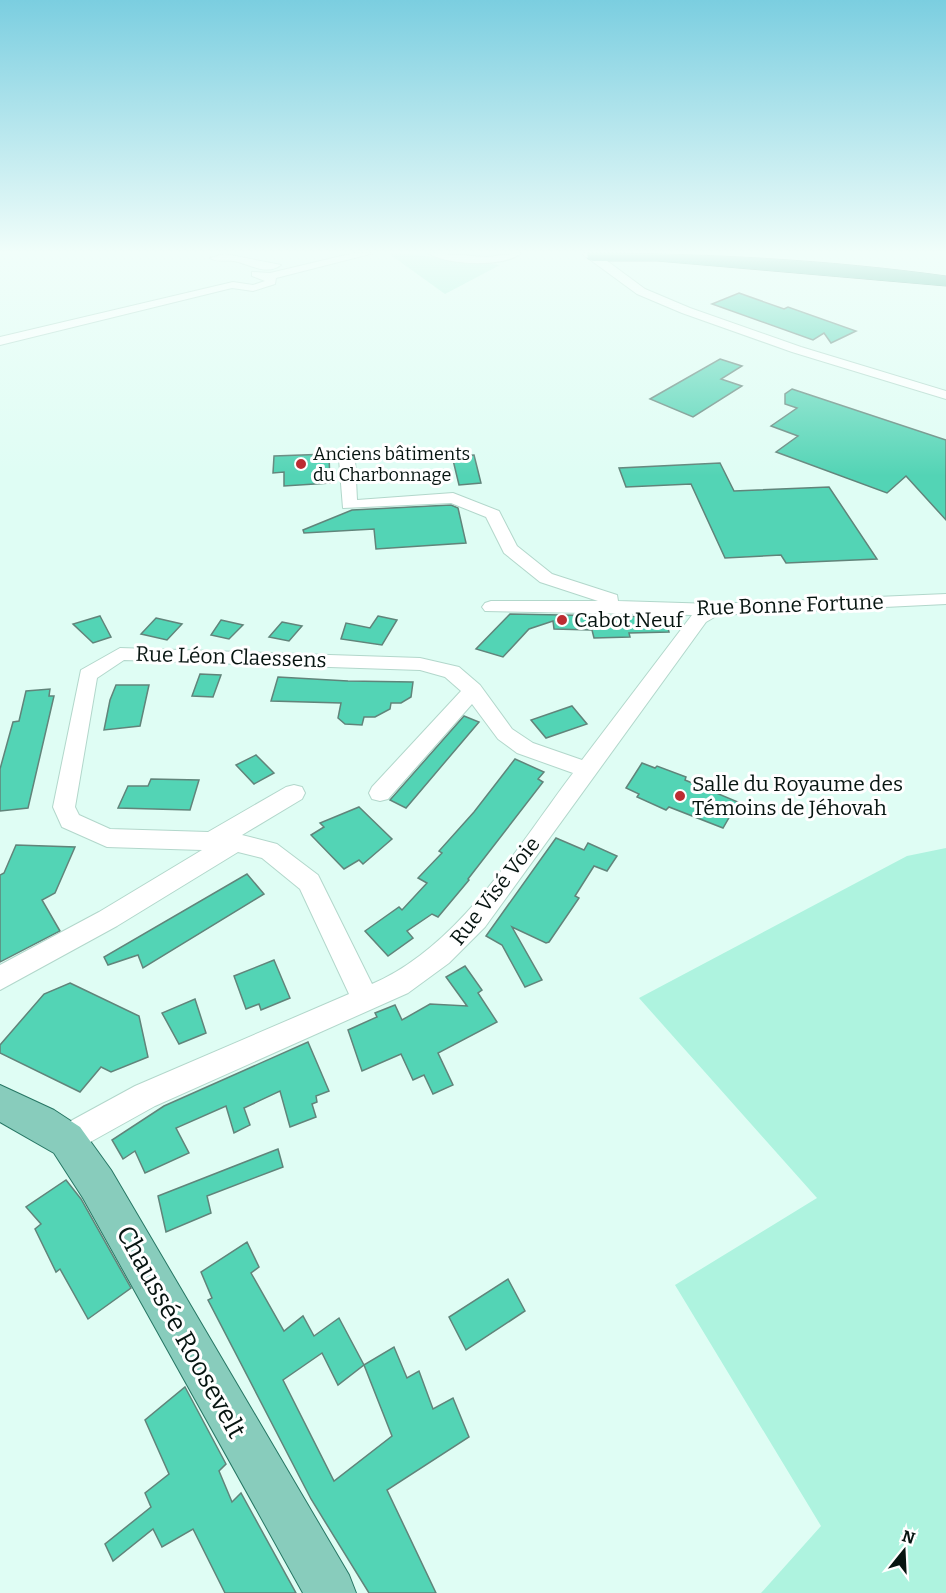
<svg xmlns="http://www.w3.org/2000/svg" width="946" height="1593" font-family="Bitter,serif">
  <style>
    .green { fill: #aef3df }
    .building { fill: #53d4b5; stroke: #61847a; stroke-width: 1.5; fill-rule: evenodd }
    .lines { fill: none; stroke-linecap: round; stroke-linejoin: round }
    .minor-casing { stroke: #b2d7cb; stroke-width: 2 }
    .major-casing { stroke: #277664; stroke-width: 2 }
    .highway-casing { stroke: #277664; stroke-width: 1 }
    .minor { fill: #fff; fill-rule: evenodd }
    .major { fill: #88ccbc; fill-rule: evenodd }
    .highway { fill: #38aa90; fill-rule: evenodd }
    .poi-dot { fill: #bc2c32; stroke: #fff; stroke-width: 2 }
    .labels { text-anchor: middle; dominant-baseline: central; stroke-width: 6; stroke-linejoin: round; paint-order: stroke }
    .far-poi-label { font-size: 18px; fill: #071511; stroke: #fff; text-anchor: start }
    .street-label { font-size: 21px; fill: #071511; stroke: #fff }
    .poi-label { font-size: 21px; fill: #071511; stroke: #fff; text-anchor: start }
    .near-street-label { font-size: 26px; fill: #071511; stroke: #fff }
  </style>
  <rect width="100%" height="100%" fill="#dffdf4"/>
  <g class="green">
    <polygon points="388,253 400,253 500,265 445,294"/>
    <polygon points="946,848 946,1593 761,1593 821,1526 675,1285 817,1198 639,998 907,856"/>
  </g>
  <g class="building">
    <polygon points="739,293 784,309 788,307 856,331 831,343 824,333 813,340 712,304"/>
    <polygon points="720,359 742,366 721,379 742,386 693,417 650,399"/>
    <polygon points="792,389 946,440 946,520 906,476 887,493 776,452 798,436 771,426 797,408 785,404 785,394"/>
    <polygon points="329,454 330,483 284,486 284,472 273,473 274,456"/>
    <polygon points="474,455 481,483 459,485 452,456"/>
    <polygon points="720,463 734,491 829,487 877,559 786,563 781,555 725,558 691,484 626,487 619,468"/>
    <polygon points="451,505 458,508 466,543 376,549 374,529 304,533 303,530 352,510"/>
    <polygon points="510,614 665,617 669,632 629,633 630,637 594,638 592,630 554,629 553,621 529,629 503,657 476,649"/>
    <polygon points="100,616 111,637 93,643 73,624"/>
    <polygon points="378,616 397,620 382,645 341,639 346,623 370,628"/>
    <polygon points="156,618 182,624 167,640 141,634"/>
    <polygon points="221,620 243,625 229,639 211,635"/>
    <polygon points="282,622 302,626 289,641 269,637"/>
    <polygon points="200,674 221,675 213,697 192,696"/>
    <polygon points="278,677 348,681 413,682 411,697 401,703 391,703 390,709 375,717 364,717 362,725 345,724 338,718 341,703 271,701"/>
    <polygon points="116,685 149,685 140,726 104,730 110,700"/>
    <polygon points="50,689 49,696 54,696 28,808 0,811 0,769 13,722 19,721 26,691"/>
    <polygon points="572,706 587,724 546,738 531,720"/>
    <polygon points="464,716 479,722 406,808 390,800"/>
    <polygon points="256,755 274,773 254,784 236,765"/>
    <polygon points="515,759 544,772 538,779 543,782 468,879 469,880 438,917 432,914 407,931 413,938 388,956 365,931 399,907 402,910 427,883 418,878 442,853 439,851 474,812"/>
    <polygon points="642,763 655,768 657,766 686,777 685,780 738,802 723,828 669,807 666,810 637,797 639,794 626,788"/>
    <polygon points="151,779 199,780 190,810 118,808 128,786 148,786"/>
    <polygon points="359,807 392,839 363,864 359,860 344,869 311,835 324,827 320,823"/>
    <polygon points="556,838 584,850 588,843 617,856 607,871 594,866 575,896 579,898 549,942 546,943 512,927 542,980 525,987 502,945 486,936"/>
    <polygon points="16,845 75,847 55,893 42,900 60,931 0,962 0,875 4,873"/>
    <polygon points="247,874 264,894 143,968 138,955 108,965 104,957"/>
    <polygon points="274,960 290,998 261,1010 259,1004 246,1009 234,976"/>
    <polygon points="465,966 482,990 478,993 497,1022 438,1053 453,1085 433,1094 424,1075 413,1080 401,1054 362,1071 348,1030 377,1017 375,1013 395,1005 402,1020 430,1004 467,1006 446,977"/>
    <polygon points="70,983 139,1016 148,1057 111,1072 101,1067 80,1092 0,1053 0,1045 44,994"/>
    <polygon points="195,999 206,1033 179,1044 162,1013"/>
    <polygon points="308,1042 329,1091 316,1096 317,1102 312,1104 316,1117 290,1127 280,1091 244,1108 250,1125 234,1133 226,1106 176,1128 189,1153 145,1173 135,1151 123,1159 112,1140 164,1106"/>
    <polygon points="278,1149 283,1167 207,1196 211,1213 166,1232 158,1196"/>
    <polygon points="66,1180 81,1199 131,1288 88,1319 60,1269 56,1272 35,1229 41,1224 26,1207"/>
    <path d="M247,1242l12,25 -8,6 33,58 19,-15 11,20 25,-18 25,47 30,-18 13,31 12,-7 14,38 20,-11 16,39 -82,53 49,103h-67l-58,-94 -103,-199 4,-2 -11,-26zM322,1353l16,32 26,-20 28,71 -58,45 -51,-101z"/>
    <polygon points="508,1279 525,1311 466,1350 449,1317"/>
    <polygon points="185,1387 226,1464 219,1471 232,1502 241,1493 296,1593 225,1593 193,1529 162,1547 153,1529 113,1561 105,1544 151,1507 145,1493 169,1474 145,1420"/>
  </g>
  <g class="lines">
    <g class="minor-casing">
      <g id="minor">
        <polygon points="354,253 374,253 276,278 275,284 253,291 232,288 0,345 0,337 233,282 253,285 265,281 252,276 252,272 270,273"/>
        <path d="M428,253l59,4 34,-4c-17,15 -75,12 -93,0z"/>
        <polygon points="581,253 599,255 645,289 690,308 801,347 946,391 946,399 792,352 682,313 637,294"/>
        <path d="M225,254l56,11c-14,11 -32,-1 -47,-4 -9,-2 -17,2 -24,-3z"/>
        <path d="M347,454l8,5 2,41 96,-7 46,18 18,35 35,28 65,21 1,6 96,3 232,-10v10l-228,11 -12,7 -221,305 -36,36 -41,30 -253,113 -88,49 -11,-4 -4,-11 4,-11 79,-43 214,-92 -49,-105 -38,-31 -24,-6 -121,74 -117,64v-25l99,-53 103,-62 -95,-3 -45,-20 -9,-20 28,-137 39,-22 300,10 39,9 21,18 32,44 21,14 49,17 110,-145 -207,-4 -3,-4 3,-4 6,-2h107l-58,-19 -36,-29 -18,-36 -35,-14 -108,5 -4,-49zM124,660l296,10 25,7 16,14 -89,96 -3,6 3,6 8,2 8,-2 84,-95 26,35 19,14 56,20c-56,74 -114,174 -201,211l-54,-109 -41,-31 -35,-9 60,-36 3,-6 -3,-6 -8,-2 -8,2 -78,45 -98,-3 -31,-14 -4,-8 22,-129z"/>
      </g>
    </g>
    <g class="major-casing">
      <polygon id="major" points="0,1085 54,1110 80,1127 111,1170 349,1575 356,1593 303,1593 83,1198 54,1153 0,1122"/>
    </g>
    <g class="highway-casing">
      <path id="highway" d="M587,253c118,0 243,7 359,23v10l-289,-25h-64l-5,-2z"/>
    </g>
    <use href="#minor" class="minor"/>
    <use href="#major" class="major"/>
    <use href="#highway" class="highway"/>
  </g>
  <linearGradient id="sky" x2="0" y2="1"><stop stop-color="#7bcee0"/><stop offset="0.53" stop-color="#f1fefa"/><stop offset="1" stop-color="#f1fefa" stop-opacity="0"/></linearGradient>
  <rect width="946" height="476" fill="url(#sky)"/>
  <g class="poi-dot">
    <circle cx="301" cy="464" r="6"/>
    <circle cx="562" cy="620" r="6"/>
    <circle cx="680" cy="796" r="6"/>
  </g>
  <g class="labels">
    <g class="far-poi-label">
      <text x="313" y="454">Anciens bâtiments<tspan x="313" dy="21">du Charbonnage</tspan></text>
    </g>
    <g class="street-label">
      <text transform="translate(790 605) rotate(-2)">Rue Bonne Fortune</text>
      <text transform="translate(231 657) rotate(2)">Rue Léon Claessens</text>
      <text transform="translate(495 891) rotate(-52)">Rue Visé Voie</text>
    </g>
    <g class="poi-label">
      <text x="574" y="620">Cabot Neuf</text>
      <text x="692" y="784">Salle du Royaume des<tspan x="692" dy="24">Témoins de Jéhovah</tspan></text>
    </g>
    <g class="near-street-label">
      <text transform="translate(181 1332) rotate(61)">Chaussée Roosevelt</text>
    </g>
  </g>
  <g transform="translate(904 1551) rotate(18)" stroke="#ffffff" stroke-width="4.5" paint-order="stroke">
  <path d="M0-4.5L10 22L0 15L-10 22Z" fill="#071511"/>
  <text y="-9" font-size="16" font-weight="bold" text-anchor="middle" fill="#071511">N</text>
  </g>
</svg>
